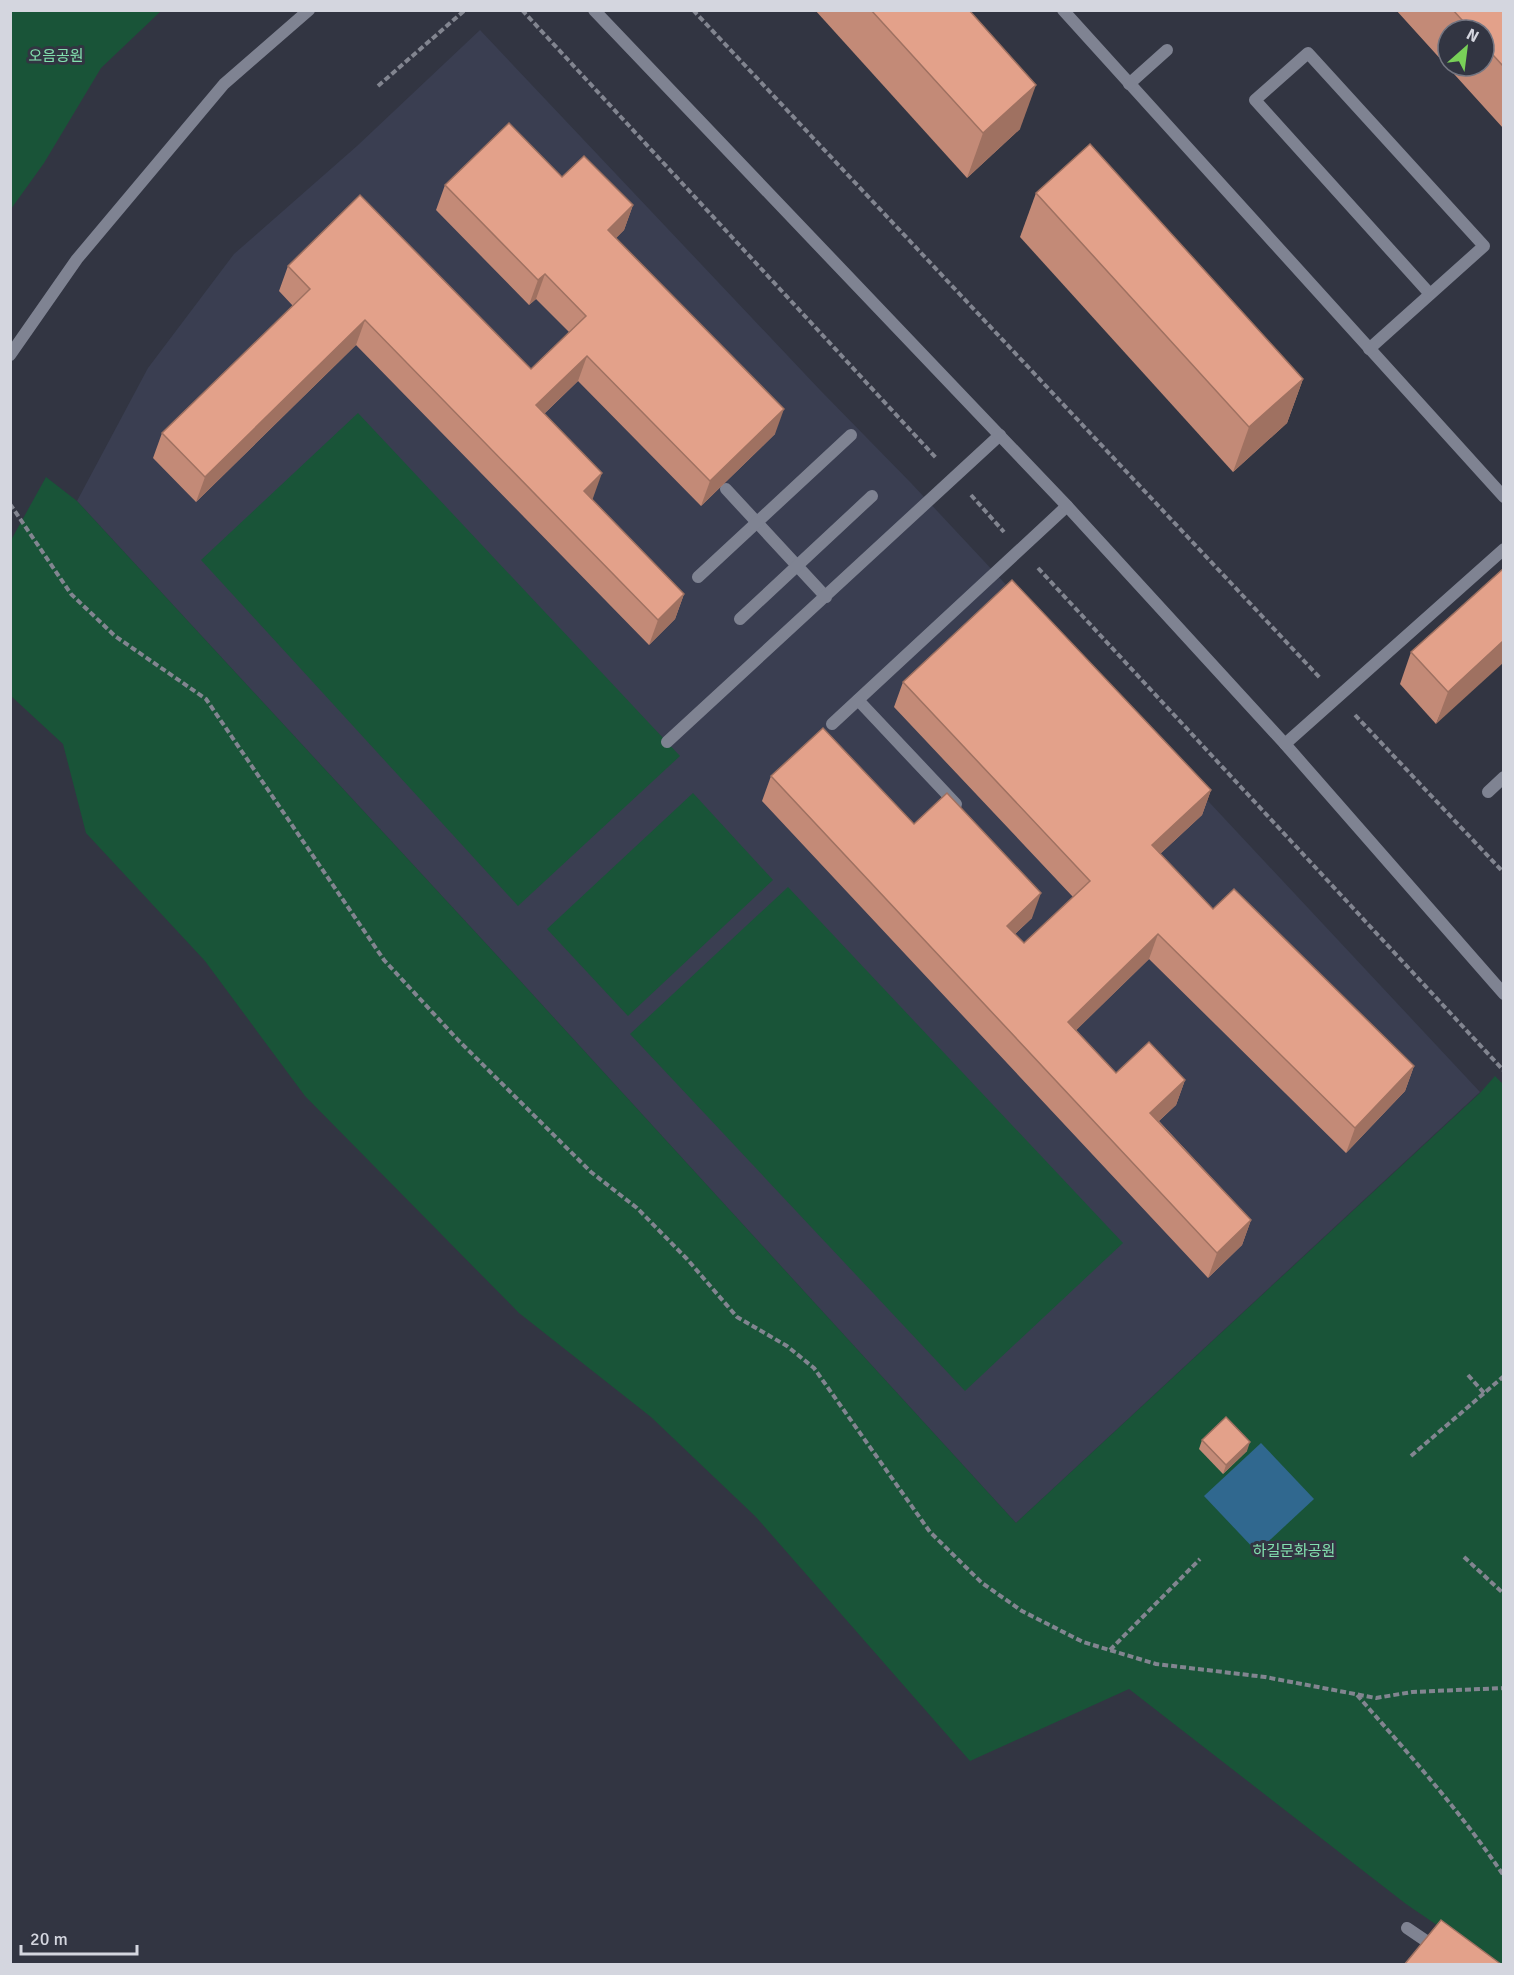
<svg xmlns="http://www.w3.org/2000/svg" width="1514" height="1975" font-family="Signika,'Noto Sans KR',sans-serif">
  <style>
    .built { fill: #3a3e51 }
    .green { fill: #195438 }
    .water { fill: #30688f }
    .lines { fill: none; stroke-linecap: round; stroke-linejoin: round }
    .path { stroke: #828590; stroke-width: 4; stroke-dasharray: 6 3; stroke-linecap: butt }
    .service { stroke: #7f8392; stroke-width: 12 }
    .minor { stroke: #7f8392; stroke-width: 12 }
    .tertiary { stroke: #7f8392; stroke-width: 12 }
    .wall { fill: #c38a77; fill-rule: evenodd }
    .shaded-wall { fill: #9f7161 }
    .building { fill: #e3a18a; stroke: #9f7161; stroke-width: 1.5 }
    .labels { text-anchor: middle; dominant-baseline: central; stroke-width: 6; stroke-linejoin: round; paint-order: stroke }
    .park-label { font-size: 15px; fill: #83e1af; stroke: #323542 }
  </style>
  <rect width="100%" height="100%" fill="#323542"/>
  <polygon class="built" points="480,30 820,390 911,483 1480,1092 1016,1523 491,949 77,501 148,368 234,254 357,146"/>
  <g class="green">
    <polygon points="11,10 161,11 101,68 44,163 11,209"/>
    <polygon points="358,413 680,756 518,906 201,560"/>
    <polygon points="46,477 77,501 491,949 1016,1523 1480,1093 1495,1076 1504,1085 1503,1964 1494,1964 1406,1904 1129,1689 970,1761 756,1517 651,1417 519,1313 305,1096 205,961 86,833 63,744 11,696 10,542"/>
    <polygon points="693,793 773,880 628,1016 547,929"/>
    <polygon points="788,887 1123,1243 965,1391 630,1034"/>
  </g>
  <polygon class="water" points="1261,1443 1314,1499 1257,1552 1204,1496"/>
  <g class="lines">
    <g class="path">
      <polyline points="522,10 937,459"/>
      <polyline points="693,10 1321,679"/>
      <polyline points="378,86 465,10"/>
      <polyline points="971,495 1004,532"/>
      <polyline points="10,504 71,594 115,636 206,699 384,960 458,1040 591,1172 637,1208 687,1259 737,1317 787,1346 814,1368 930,1532 982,1583 1022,1611 1083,1642 1156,1664 1265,1677 1376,1698 1412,1692 1504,1688"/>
      <polyline points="1038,568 1504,1071"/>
      <polyline points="1355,715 1504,873"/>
      <polyline points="1468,1375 1484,1393"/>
      <polyline points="1411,1456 1504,1376"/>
      <polyline points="1464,1557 1504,1594"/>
      <polyline points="1110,1650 1200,1559"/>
      <path d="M1357,1695c52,59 103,116 147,181"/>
    </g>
    <g class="service">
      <polyline points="726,489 826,597"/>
      <polyline points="698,577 851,435"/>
      <polyline points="740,619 872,496"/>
      <polyline points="858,700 956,804"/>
      <polyline points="832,724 1067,506"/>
      <polyline points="667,742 1000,435"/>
    </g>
    <g class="minor">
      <polyline points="594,10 1067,506 1285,744 1504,994"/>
      <polyline points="1063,10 1504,497"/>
      <polyline points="1129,84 1167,50"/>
      <polyline points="1369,349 1484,246 1308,53 1255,100 1430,294"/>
      <polyline points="1285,744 1504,549"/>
      <polyline points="1488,792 1504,777"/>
      <polyline points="1407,1928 1460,1964"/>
    </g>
    <polyline class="tertiary" points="10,355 77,259 224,84 309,10"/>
  </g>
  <g class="wall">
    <polygon points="815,10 969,10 1020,129 967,178"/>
    <path d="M1396,10h107v118zM1448,30h36v36h-36z"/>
    <polygon points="562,177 633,205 624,230 616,238 775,434 701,506 578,381 544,414 593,498 592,499 684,594 675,619 649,645 356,345 196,502 153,458 162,433 293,306 279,291 288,266 531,369 569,332 536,299 529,305 436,210 445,185"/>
    <polygon points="1036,193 1303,379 1287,423 1233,472 1020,237"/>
    <polygon points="1503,569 1436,724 1400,684 1411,652"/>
    <polygon points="903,682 1211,790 1202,815 1160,854 1213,909 1414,1066 1405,1091 1346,1153 1149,959 1076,1030 1116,1073 1185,1080 1176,1105 1159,1121 1251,1220 1242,1245 1208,1278 762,801 771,776 914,824 1032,918 1015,934 1024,943 1073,897 894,707"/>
    <polygon points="1202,1440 1247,1451 1223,1474 1199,1449"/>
  </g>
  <g class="shaded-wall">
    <polygon points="1036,85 1020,129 967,178 983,133"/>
    <polygon points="633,205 624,230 599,255 608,230"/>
    <polygon points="545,274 536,299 529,305 538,280"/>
    <polygon points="365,320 356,345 196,502 205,477"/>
    <polygon points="587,356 578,381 527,430 536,405"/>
    <polygon points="1303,379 1287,423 1233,472 1249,427"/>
    <polygon points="784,409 775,434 701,506 710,481"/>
    <polygon points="602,473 593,498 575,516 584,491"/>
    <polygon points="684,594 675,619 649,645 658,620"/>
    <polygon points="1503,641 1503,663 1436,724 1448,692"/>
    <polygon points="1211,790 1202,815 1143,870 1152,845"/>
    <polygon points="1041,893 1032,918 998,950 1007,926"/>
    <polygon points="1158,934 1149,959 1059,1047 1068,1022"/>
    <polygon points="1414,1066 1405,1091 1346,1153 1355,1128"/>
    <polygon points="1185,1080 1176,1105 1141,1137 1150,1113"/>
    <polygon points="1251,1220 1242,1245 1208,1278 1217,1253"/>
    <polygon points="1250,1442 1247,1451 1223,1474 1226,1465"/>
  </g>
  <g class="building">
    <polygon points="871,10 969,10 1036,85 983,133"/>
    <polygon points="1453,10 1503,10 1503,66 1484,45 1484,30 1471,30"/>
    <polygon points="509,123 562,177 584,156 633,205 608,230 784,409 710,481 587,356 536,405 602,473 584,491 684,594 658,620 365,320 205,477 162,433 310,289 288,266 360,195 531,369 586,316 545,274 538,280 445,185"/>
    <polygon points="1090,144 1303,379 1249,427 1036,193"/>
    <polygon points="1503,569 1503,641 1448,692 1411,652"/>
    <polygon points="1012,580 1211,790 1152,845 1213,909 1234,889 1414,1066 1355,1128 1158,934 1068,1022 1116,1073 1149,1042 1185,1080 1150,1113 1251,1220 1217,1253 771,776 823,728 914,824 947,793 1041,893 1007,926 1024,943 1090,881 903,682"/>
    <polygon points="1226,1417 1250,1442 1226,1465 1202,1440"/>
    <polygon points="1441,1920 1502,1965 1404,1965"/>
  </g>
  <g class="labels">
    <g class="park-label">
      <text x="56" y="56">오음공원</text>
      <text x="1294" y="1551">하길문화공원</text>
    </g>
  </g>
  <rect width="1514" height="1975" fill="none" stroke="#d4d6df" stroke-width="24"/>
  <g transform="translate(1466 48) rotate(28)"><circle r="28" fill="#323542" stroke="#737581" stroke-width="1.5"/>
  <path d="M0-4.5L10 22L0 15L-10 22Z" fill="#79d158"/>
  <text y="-9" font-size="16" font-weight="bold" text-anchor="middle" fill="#d4d6df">N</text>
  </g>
  <path d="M21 1945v9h116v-9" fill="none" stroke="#d4d6df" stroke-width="3"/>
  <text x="30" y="1945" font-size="18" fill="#d4d6df" stroke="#323542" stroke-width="4.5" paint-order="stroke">20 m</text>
</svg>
